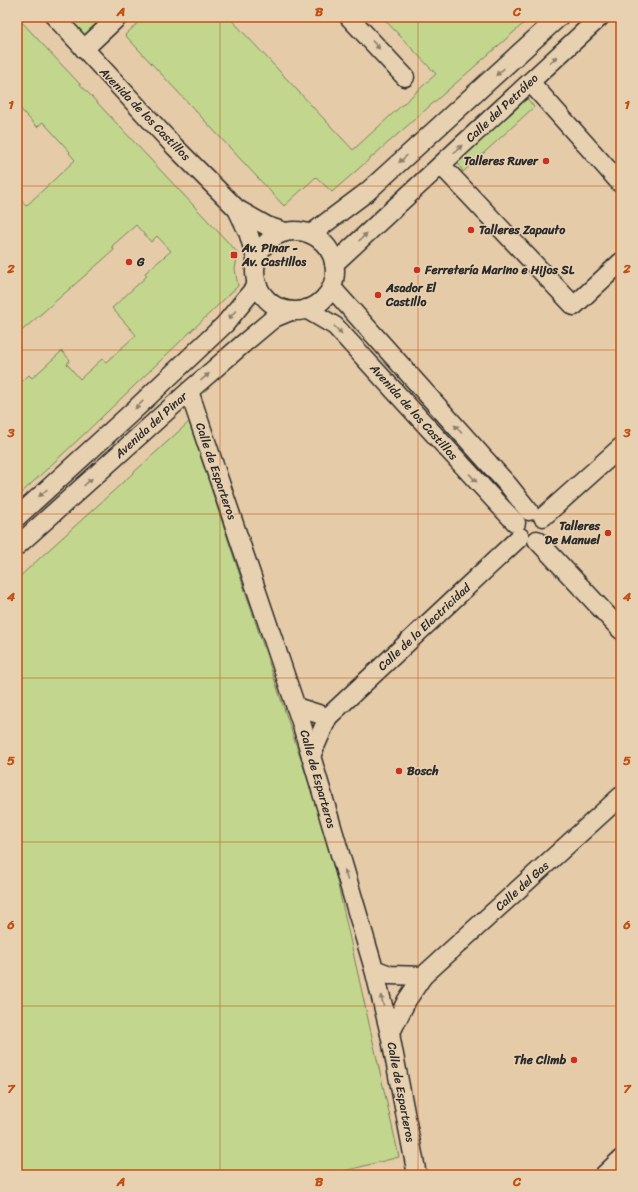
<svg xmlns="http://www.w3.org/2000/svg" width="638" height="1192" font-family="Sriracha,sans-serif">
  <style>
    .green { fill: #c2d78d; stroke: #76815c }
    .lines { fill: none; stroke-linecap: round; stroke-linejoin: round }
    .minor-casing { stroke: #2b2b2b; stroke-width: 21 }
    .minor { stroke: #e8d1b1; stroke-width: 18 }
    .oneway { fill: #8a7e6e }
    .grid { fill: none; stroke: #c25012; stroke-width: 1; stroke-opacity: 0.55 }
    .poi-dot { fill: #c8321e; stroke: #e8d1b1; stroke-width: 1.5 }
    .labels { text-anchor: middle; dominant-baseline: central; stroke-width: 3; stroke-linejoin: round; paint-order: stroke }
    .street-label { font-size: 12px; fill: #2b2b2b; stroke: #e8d1b1 }
    .poi-label { font-size: 12px; font-weight: bold; fill: #2b2b2b; stroke: #e8d1b1; text-anchor: start }
    .neatline { fill: none; stroke: #c25012; stroke-width: 1.5 }
    .grid-label { font-size: 13px; text-anchor: middle; font-weight: bold; fill: #c25012 }
  </style>
  <rect width="100%" height="100%" fill="#e6cba8"/>
  <filter id="ink" filterUnits="userSpaceOnUse"><feTurbulence type="fractalNoise" baseFrequency=".025" numOctaves="2"/><feDisplacementMap in="SourceGraphic" scale="8" xChannelSelector="R" yChannelSelector="G"/><feConvolveMatrix kernelMatrix="1 2 1 2 8 2 1 2 1" color-interpolation-filters="sRGB"/></filter>
  <g filter="url(#ink)">
    <g class="green">
      <polygon points="17,17 238,253 235,269 238,286 80,438 17,497 17,386 29,375 32,378 62,351 70,360 67,364 80,379 102,359 106,362 136,335 112,308 147,276 145,273 171,251 157,236 151,242 136,225 112,246 114,250 17,335 17,199 18,200 20,199 26,206 75,160 69,153 70,152 43,122 37,127 17,105"/>
      <polygon points="55,17 118,17 84,49"/>
      <polygon points="144,17 229,17 353,150 436,74 383,18 385,17 531,17 332,192 316,177 284,206 125,35"/>
      <polygon points="525,96 534,107 463,172 456,159"/>
      <polygon points="189,422 328,841 399,1157 329,1175 17,1175 17,579"/>
    </g>
    <g class="lines">
      <g class="minor-casing">
        <g id="minor">
          <polyline points="55,17 174,146 237,209 267,226 285,232"/>
          <polyline points="349,17 405,77"/>
          <polyline points="84,49 118,17"/>
          <polyline points="530,82 621,184"/>
          <polyline points="441,165 574,306 621,262"/>
          <polyline points="237,209 248,232 256,258"/>
          <circle cx="295" cy="271" r="40"/>
          <polyline points="311,234 367,192 559,17"/>
          <polyline points="334,264 600,17"/>
          <polyline points="332,288 509,486 529,511"/>
          <polyline points="306,309 335,326 497,503 516,523"/>
          <polyline points="189,391 301,722 374,969 390,1034 417,1175"/>
          <polyline points="17,517 131,413 225,324 257,285"/>
          <polyline points="543,517 621,447"/>
          <polyline points="537,540 621,630"/>
          <polyline points="17,546 189,391 243,344 274,318 291,311"/>
          <polyline points="296,707 328,717 520,537"/>
          <polyline points="311,756 328,717"/>
          <polyline points="374,969 390,975 423,976 621,796"/>
          <polyline points="390,1034 407,1000 423,976"/>
          <polyline points="604,1175 621,1159"/>
        </g>
      </g>
      <use href="#minor" class="minor"/>
    </g>
    <defs><path id="oneway-solid" d="M-6-.8H1V-3.2L6.5 0L1 3.2V.8H-6Z"/></defs>
    <g class="oneway">
      <use href="#oneway-solid" transform="translate(376 45) rotate(47)"/>
      <use href="#oneway-solid" transform="translate(553 60) rotate(-43)"/>
      <use href="#oneway-solid" transform="translate(500 72) rotate(138)"/>
      <use href="#oneway-solid" transform="translate(458 149) rotate(-43)"/>
      <use href="#oneway-solid" transform="translate(403 159) rotate(138)"/>
      <use href="#oneway-solid" transform="translate(363 237) rotate(-43)"/>
      <use href="#oneway-solid" transform="translate(232 315) rotate(130)"/>
      <use href="#oneway-solid" transform="translate(338 330) rotate(46)"/>
      <use href="#oneway-solid" transform="translate(205 377) rotate(-41)"/>
      <use href="#oneway-solid" transform="translate(139 405) rotate(137)"/>
      <use href="#oneway-solid" transform="translate(458 429) rotate(-132)"/>
      <use href="#oneway-solid" transform="translate(473 478) rotate(48)"/>
      <use href="#oneway-solid" transform="translate(88 482) rotate(-42)"/>
      <use href="#oneway-solid" transform="translate(43 493) rotate(138)"/>
      <use href="#oneway-solid" transform="translate(346 875) rotate(-106)"/>
      <use href="#oneway-solid" transform="translate(382 1000) rotate(-105)"/>
    </g>
  </g>
  <path class="grid" d="M220,17v1158M418,17v1158M17,186h604M17,350h604M17,514h604M17,678h604M17,842h604M17,1006h604"/>
  <g class="poi-dot">
    <circle cx="546" cy="161" r="4"/>
    <circle cx="471" cy="230" r="4"/>
    <rect x="230" y="251" width="8" height="8" rx="2"/>
    <circle cx="129" cy="262" r="4"/>
    <circle cx="417" cy="270" r="4"/>
    <circle cx="378" cy="295" r="4"/>
    <circle cx="608" cy="533" r="4"/>
    <circle cx="399" cy="771" r="4"/>
    <circle cx="574" cy="1060" r="4"/>
  </g>
  <g class="labels">
    <g class="street-label">
      <text transform="translate(502 108) rotate(-43)">Calle del Petróleo</text>
      <text transform="translate(145 114) rotate(46)">Avenida de los Castillos</text>
      <text transform="translate(414 412) rotate(48)">Avenida de los Castillos</text>
      <text transform="translate(151 425) rotate(-42)">Avenida del Pinar</text>
      <text transform="translate(216 471) rotate(71)">Calle de Esparteros</text>
      <text transform="translate(424 627) rotate(-43)">Calle de la Electricidad</text>
      <text transform="translate(318 779) rotate(74)">Calle de Esparteros</text>
      <text transform="translate(522 886) rotate(-42)">Calle del Gas</text>
      <text transform="translate(401 1092) rotate(79)">Calle de Esparteros</text>
    </g>
    <g class="poi-label">
      <text x="538" y="161" text-anchor="end">Talleres Ruver</text>
      <text x="479" y="230">Talleres Zapauto</text>
      <text x="242" y="248">Av. Pinar -<tspan x="242" dy="14">Av. Castillos</tspan></text>
      <text x="137" y="262">G</text>
      <text x="425" y="270">Ferretería Marino e Hijos SL</text>
      <text x="386" y="288">Asador El<tspan x="386" dy="14">Castillo</tspan></text>
      <text x="600" y="526" text-anchor="end">Talleres<tspan x="600" dy="14">De Manuel</tspan></text>
      <text x="407" y="771">Bosch</text>
      <text x="566" y="1060" text-anchor="end">The Climb</text>
    </g>
  </g>
  <rect width="638" height="1192" fill="none" stroke="#e8d1b1" stroke-width="44"/>
  <rect x="22" y="22" width="594" height="1148" class="neatline"/>
  <g class="grid-label">
    <text x="121" y="16">A</text>
    <text x="319" y="16">B</text>
    <text x="517" y="16">C</text>
    <text x="11" y="109">1</text>
    <text x="627" y="109">1</text>
    <text x="11" y="273">2</text>
    <text x="627" y="273">2</text>
    <text x="11" y="437">3</text>
    <text x="627" y="437">3</text>
    <text x="11" y="601">4</text>
    <text x="627" y="601">4</text>
    <text x="11" y="765">5</text>
    <text x="627" y="765">5</text>
    <text x="11" y="929">6</text>
    <text x="627" y="929">6</text>
    <text x="11" y="1093">7</text>
    <text x="627" y="1093">7</text>
    <text x="121" y="1186">A</text>
    <text x="319" y="1186">B</text>
    <text x="517" y="1186">C</text>
  </g>
</svg>
